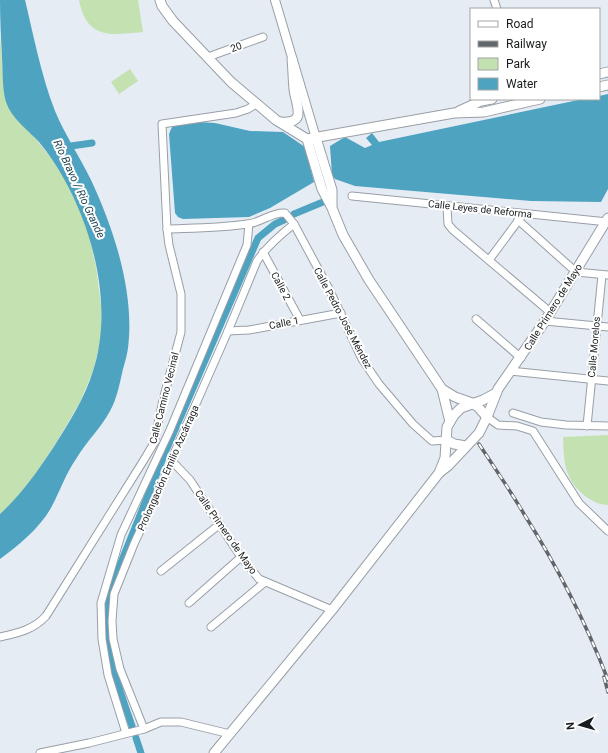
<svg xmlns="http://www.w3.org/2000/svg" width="608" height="753" font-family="Roboto,sans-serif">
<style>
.green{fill:#c4e1b1}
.water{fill:#4ea3c1}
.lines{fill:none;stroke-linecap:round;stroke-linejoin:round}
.canal{stroke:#4ea3c1;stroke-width:7}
.minor-casing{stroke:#999fa6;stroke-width:9}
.tertiary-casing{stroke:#999fa6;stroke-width:10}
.secondary-casing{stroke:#999fa6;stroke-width:11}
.minor{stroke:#fff;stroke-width:7}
.tertiary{stroke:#fff;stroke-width:8}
.secondary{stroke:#fff;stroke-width:9}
.rail-casing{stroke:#61666a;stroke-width:3.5}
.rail{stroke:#fff;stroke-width:2;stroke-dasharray:6;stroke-linecap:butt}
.labels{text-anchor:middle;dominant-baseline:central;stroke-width:4;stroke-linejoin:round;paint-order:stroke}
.street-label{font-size:10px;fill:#191c1e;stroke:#fff}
.water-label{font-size:11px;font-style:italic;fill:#183f4c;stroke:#fff}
</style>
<rect width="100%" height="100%" fill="#e5ecf4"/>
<g class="green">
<path d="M79,0H138L143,32C110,35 87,40 79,0Z"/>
<path d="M0,34L4,88L7,104L51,158L64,178L77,204L88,231L96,267L101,305V340L93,371L80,402L59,438L37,472L13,503L0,514Z"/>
<path d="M130,69L138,81L119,94L111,82Z"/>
<path d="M608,435V505C600,505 592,501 585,496C564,479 564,462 563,437Z"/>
</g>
<g class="water">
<path d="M0,0H25C34,37 41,75 55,111C65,135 80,157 91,180C114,229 135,293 128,348C127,355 125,362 123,369C120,382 117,399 110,411C101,428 86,442 76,459C66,473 60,491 52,506C41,527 19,545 0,559V514C21,495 37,472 53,448C68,424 85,398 93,371C113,310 95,234 64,179C57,166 48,153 39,142C28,130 11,118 6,102C2,88 3,72 2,57C1,38 0,19 0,0Z"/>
<path d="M608,94V189L601,202L531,201L355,186L335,179L332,175L330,146L345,137L365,148L372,145L366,138L372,133L379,142L583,99H599V96Z"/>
<path d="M199,122L215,123L250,131L283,132L305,147L314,182L270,208L249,217L183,219L178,217L175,213L169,134L171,129L173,126Z"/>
</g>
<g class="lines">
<g class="canal">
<path d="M64,147L92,143"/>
<path d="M294,214L323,202"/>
<path d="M132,726C120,692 106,653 106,617C106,610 107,602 108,595L167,448L258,238L275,224L284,220"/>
<path d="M136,738L141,753"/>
</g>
<defs>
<g id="minor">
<path d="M494,0L497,9"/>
<path d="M208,57L263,37"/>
<path d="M352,196L608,222"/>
<path d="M447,207L448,224L453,230L550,312"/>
<path d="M518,220L576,272L608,275"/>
<path d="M167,229C193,228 221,228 247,224C261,223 271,212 285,213L294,224L329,289L362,359L379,384L413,424L432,441L447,440"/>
<path d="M263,252L300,320"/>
<path d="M489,260L521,217"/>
<path d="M476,319L521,358"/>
<path d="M545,321L608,327"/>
<path d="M228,331L249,330L341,313"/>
<path d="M510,371L608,381"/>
<path d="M513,413L541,422L566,425L608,426"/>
<path d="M487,417L498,425L517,426L533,431L579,503L608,531"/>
<path d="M587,426L602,275"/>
<path d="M172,461L190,480L241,557L259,579L332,610"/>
<path d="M161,571L220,524"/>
<path d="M189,603L241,557"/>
<path d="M211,627L265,582"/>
<path d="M0,637C18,633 33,630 46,616L142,463L154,443L163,400L181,332V294L169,245L167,229L162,124L236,113L248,109L256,104"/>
<path d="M144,729L120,669L113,639L112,621L114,594L134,544L172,461L173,456L228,331L257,261C267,246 280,235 294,224"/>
<path d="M126,733L108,675L102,639L101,603L121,535L170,430L247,245L249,224"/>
<path d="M40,753L89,743L144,729L161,722H181L230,734"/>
</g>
<path id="tertiary" d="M275,0L316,138"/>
<g id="secondary">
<path d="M160,0L162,6L173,21L231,82L276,120L307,139L454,113L484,112L540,99"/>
<path d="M599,74L608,72"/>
<path d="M599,87L608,85"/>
<path d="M459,111L481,101L492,99"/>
<path d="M280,122C308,124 296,106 294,89C293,79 293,69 292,59"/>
<path d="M316,138L332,190V206"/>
<path d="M307,139L322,189L332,208L343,235L369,280L442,389L450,422"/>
<path d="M442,389L455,397L472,403L478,407L487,417"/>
<path d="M447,440L454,444L466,446"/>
<path d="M440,472L448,466L479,433L487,417L498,389L545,321L608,218"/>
<path d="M214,753L332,610L439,473L445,458L447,427L454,415L461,408L483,400L496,393"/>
</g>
</defs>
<use href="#minor" class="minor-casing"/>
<use href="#tertiary" class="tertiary-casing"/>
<use href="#secondary" class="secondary-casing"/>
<use href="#minor" class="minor"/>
<use href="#tertiary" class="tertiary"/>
<use href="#secondary" class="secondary"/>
<defs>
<g id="rail">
<path d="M479,444C494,467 510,490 524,514C557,566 586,623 608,680"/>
<path d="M604,677L608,692"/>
</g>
</defs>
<use href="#rail" class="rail-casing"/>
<use href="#rail" class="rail"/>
</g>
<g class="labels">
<g class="street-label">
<text transform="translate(236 47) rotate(-20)">20</text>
<text transform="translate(480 209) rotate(6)">Calle Leyes de Reforma</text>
<text transform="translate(281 286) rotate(62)">Calle 2</text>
<text transform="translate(553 307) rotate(-58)">Calle Primero de Mayo</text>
<text transform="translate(343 318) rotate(62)">Calle Pedro José Méndez</text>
<text transform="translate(284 323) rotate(-11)">Calle 1</text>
<text transform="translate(594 347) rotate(-85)">Calle Morelos</text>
<text transform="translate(164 398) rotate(-76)">Calle Camino Vecinal</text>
<text transform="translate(168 468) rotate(-66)">Prolongación Emilio Azcárraga</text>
<text transform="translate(226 532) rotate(55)">Calle Primero de Mayo</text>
</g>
<g class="water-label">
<text transform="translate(79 189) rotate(65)">Río Bravo / Rio Grande</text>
</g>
</g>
<rect x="470" y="8" width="130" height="92" fill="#ffffff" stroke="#a3a4a5"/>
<rect x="478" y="21" width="20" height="6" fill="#ffffff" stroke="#a3a4a5"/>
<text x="506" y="28" font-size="12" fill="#191c1e">Road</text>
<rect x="478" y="41" width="20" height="6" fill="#61666a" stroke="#a3a4a5"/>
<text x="506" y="48" font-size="12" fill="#191c1e">Railway</text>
<rect x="478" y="58" width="20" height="12" fill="#c4e1b1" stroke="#a3a4a5"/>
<text x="506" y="68" font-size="12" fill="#191c1e">Park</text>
<rect x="478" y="78" width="20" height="12" fill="#4ea3c1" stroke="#a3a4a5"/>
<text x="506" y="88" font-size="12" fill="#191c1e">Water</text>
<g transform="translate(580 725) rotate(264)" stroke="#ffffff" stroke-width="3" paint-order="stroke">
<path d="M0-3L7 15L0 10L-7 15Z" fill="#191c1e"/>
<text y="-6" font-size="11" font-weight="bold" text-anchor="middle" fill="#191c1e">N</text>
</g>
</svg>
